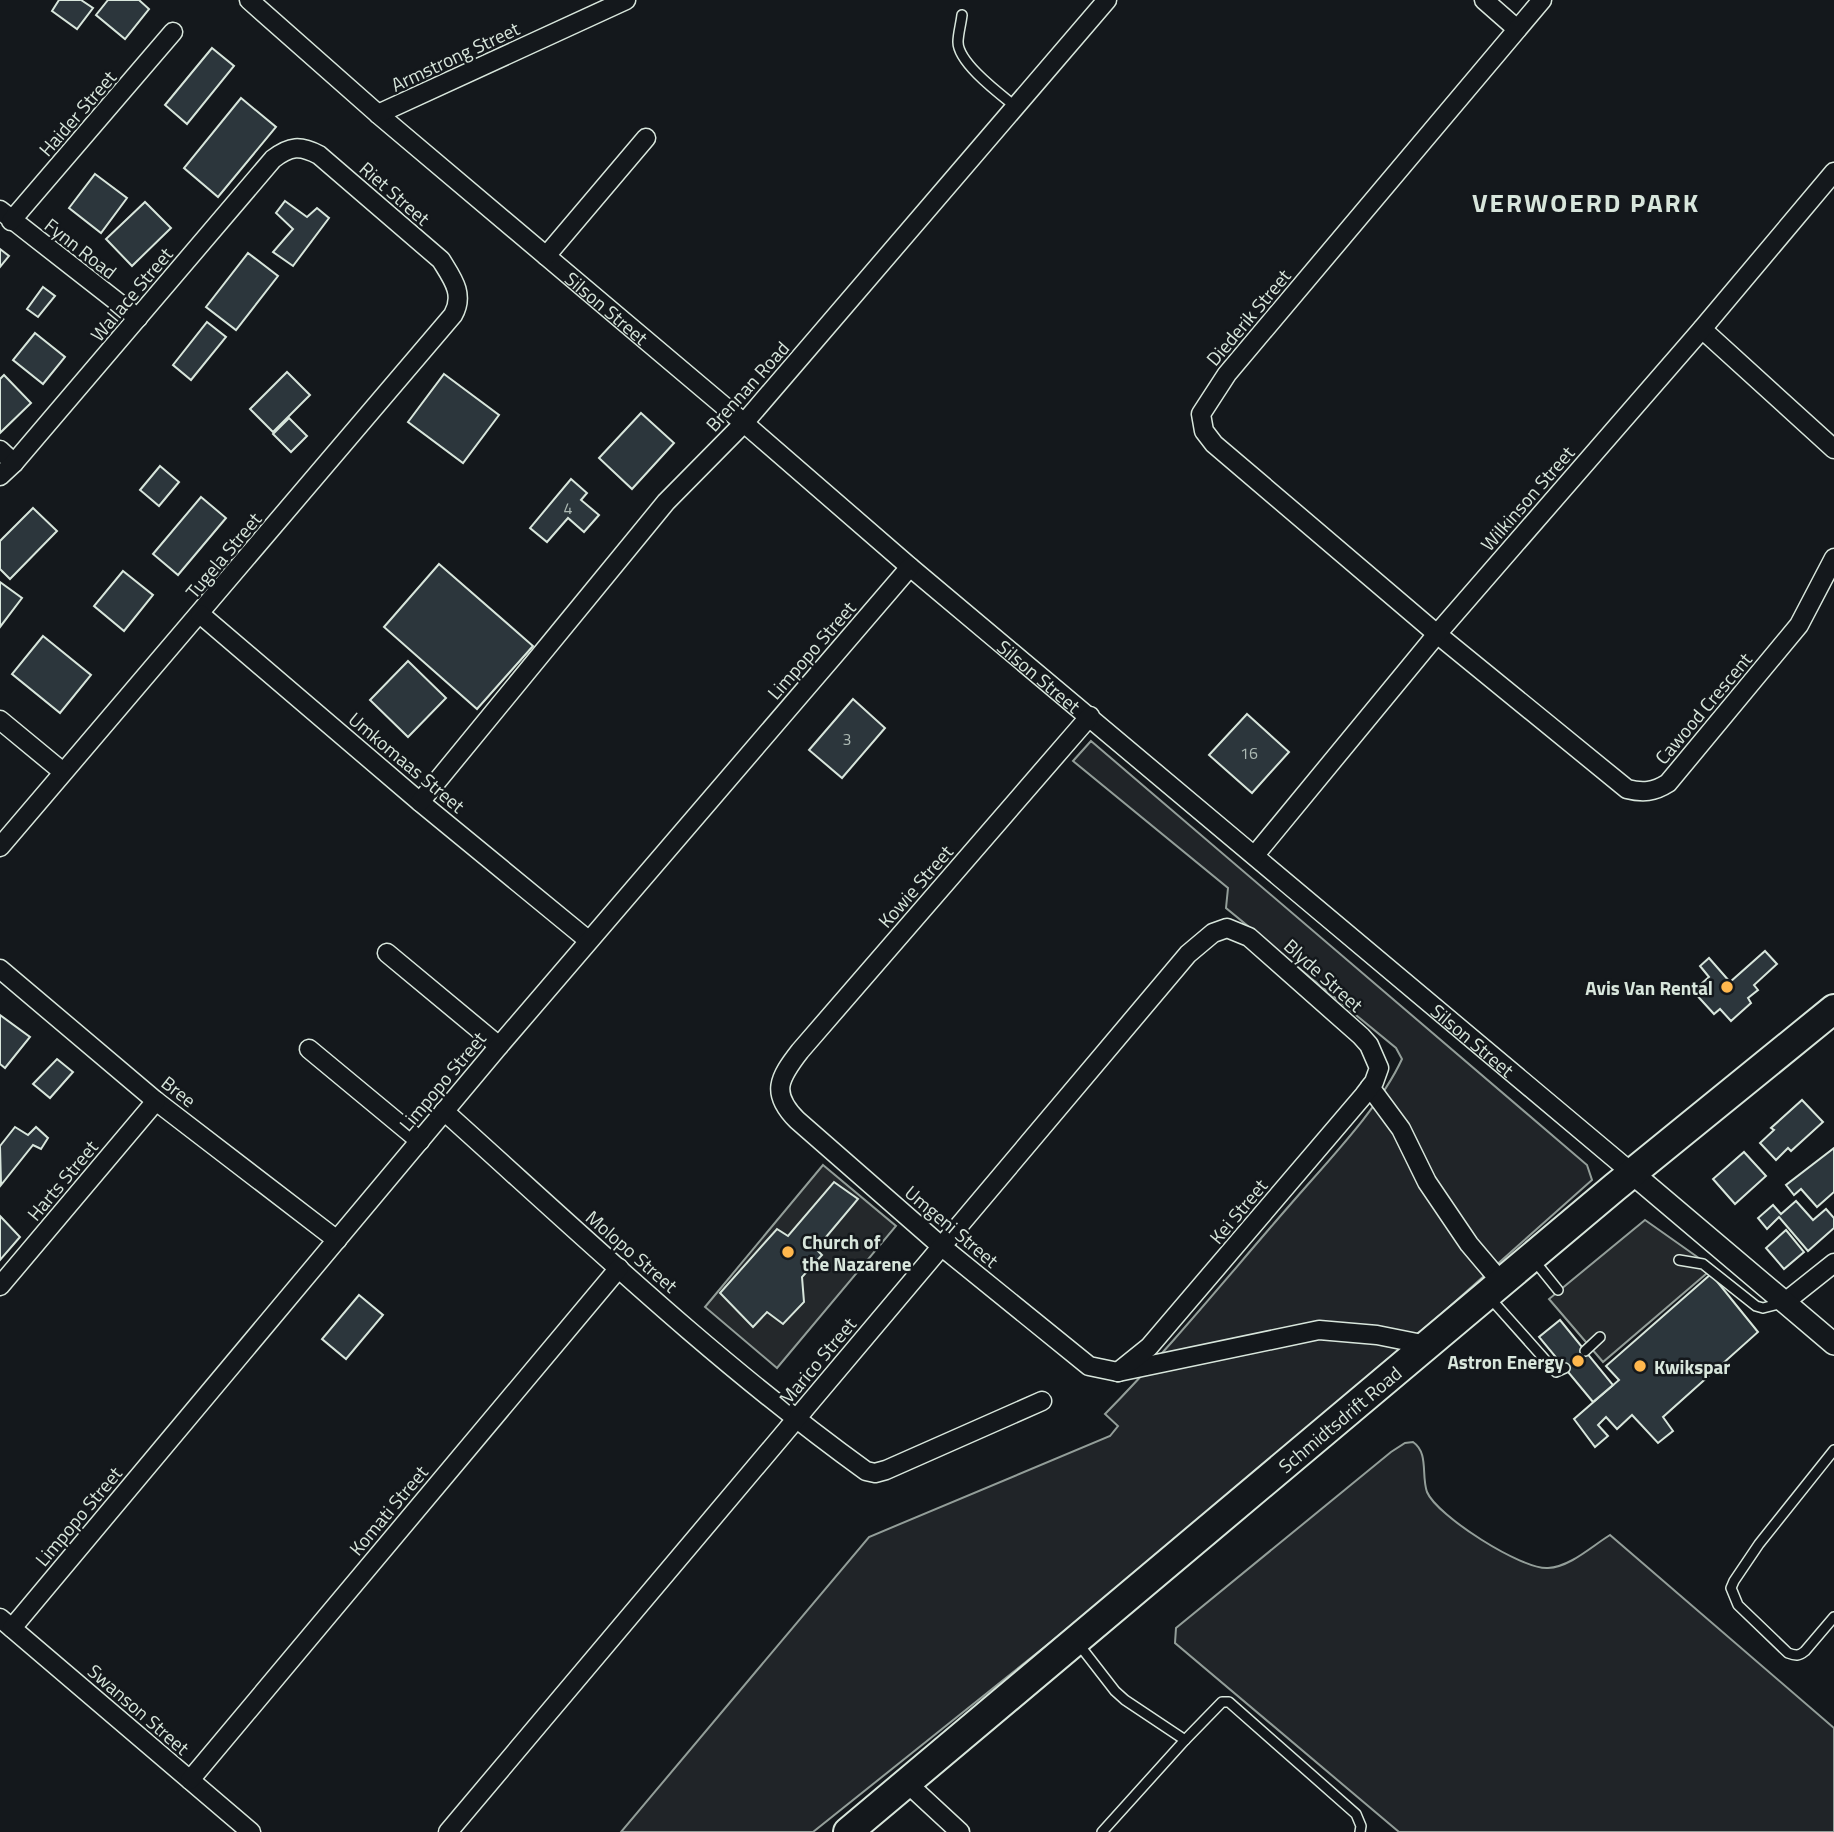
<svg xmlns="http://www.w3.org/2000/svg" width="1834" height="1832" font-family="'Titillium Web',sans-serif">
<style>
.green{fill:#202428;stroke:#939e99;stroke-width:2}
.parking{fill:#24282b;stroke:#939e99;stroke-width:2}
.building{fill:#2c363c;stroke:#d8e6dc;stroke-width:2}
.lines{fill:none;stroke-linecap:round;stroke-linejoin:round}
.service-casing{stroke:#d8e6dc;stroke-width:12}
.minor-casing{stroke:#d8e6dc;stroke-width:21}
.tertiary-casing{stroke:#d8e6dc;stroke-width:24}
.trunk-casing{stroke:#d8e6dc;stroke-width:32}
.service{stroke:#14181c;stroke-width:9}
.minor{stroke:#14181c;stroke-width:18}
.tertiary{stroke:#14181c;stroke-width:21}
.trunk{stroke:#14181c;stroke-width:28}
.poi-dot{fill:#ffb74d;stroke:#14181c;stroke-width:2.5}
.labels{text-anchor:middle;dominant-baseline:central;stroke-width:5;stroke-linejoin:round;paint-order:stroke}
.number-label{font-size:16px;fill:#adbab4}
.street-label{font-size:19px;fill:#d8e6dc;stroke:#14181c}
.poi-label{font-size:19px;font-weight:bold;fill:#d8e6dc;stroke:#14181c;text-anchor:end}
.district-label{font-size:26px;font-weight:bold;letter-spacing:2px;fill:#d8e6dc;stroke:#14181c}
</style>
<rect width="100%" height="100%" fill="#14181c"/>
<g class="green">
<path d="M1091,741L1587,1165L1592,1180L1439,1316L1081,1618L813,1832H621L869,1537L1110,1436L1118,1426L1105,1414C1170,1348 1228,1276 1289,1206C1325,1164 1379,1109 1402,1059L1396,1048L1226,908L1228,888L1073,761Z"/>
<path d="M1413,1442C1429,1453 1421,1475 1427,1492C1437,1516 1522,1570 1548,1568C1570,1567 1592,1546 1610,1535L1834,1728V1832H1399L1175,1643L1176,1628L1391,1452L1405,1443Z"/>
</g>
<g class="parking">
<path d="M823,1165L896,1226L777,1368L705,1307Z"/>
<path d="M1645,1220L1713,1268L1603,1362L1549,1299Z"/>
</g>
<g class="building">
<path d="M59,0H81L93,8L77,29L52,11Z"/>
<path d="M108,0H139L149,9L125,39L96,15Z"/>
<path d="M212,48L234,66L187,124L165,105Z"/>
<path d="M241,98L276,127L218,197L184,168Z"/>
<path d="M95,174L127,198L101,233L69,208Z"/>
<path d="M285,201L307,217L317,208L329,218L293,266L273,252L293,229L276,213Z"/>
<path d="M145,202L171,228L132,266L106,239Z"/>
<path d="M0,249L9,256L0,267Z"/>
<path d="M248,253L278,276L236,330L206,307Z"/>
<path d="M43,287L55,296L38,317L27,309Z"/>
<path d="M207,322L226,337L191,380L173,365Z"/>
<path d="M35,333L65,357L43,384L13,360Z"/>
<path d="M287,372L310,395L273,432L250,409Z"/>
<path d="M444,374L499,415L463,463L408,422Z"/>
<path d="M4,375L31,403L0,433V379Z"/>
<path d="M641,413L674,443L632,489L599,458Z"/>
<path d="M289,418L307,436L291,452L273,434Z"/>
<path d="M160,466L179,482L159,506L140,490Z"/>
<path d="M571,479L587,493L581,500L599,515L584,532L568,518L547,542L530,528Z"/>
<path d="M201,497L226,518L178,575L153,554Z"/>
<path d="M33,508L57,531L10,579L0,569V541Z"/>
<path d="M439,564L533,646L477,709L384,627Z"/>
<path d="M123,571L153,595L124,631L94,606Z"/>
<path d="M0,582L22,598L0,627Z"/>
<path d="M43,636L91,675L60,713L12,674Z"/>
<path d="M408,661L446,698L408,737L370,700Z"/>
<path d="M853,699L885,728L842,778L809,750Z"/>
<path d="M1247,714L1289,752L1252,793L1209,755Z"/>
<path d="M1765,951L1777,964L1754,985L1758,990L1748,998L1751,1003L1731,1021L1720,1009L1714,1014L1693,991L1709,977L1700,966L1709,958L1730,982Z"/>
<path d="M0,1015L30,1037L5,1068L0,1064Z"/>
<path d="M57,1059L73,1072L50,1098L33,1084Z"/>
<path d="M1802,1100L1823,1122L1791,1151L1788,1148L1776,1160L1760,1143L1774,1130L1771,1128Z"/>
<path d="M15,1127L28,1135L36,1127L48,1138L41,1149L33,1145L1,1185L0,1146Z"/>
<path d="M1834,1148V1192L1817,1207L1801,1189L1794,1195L1786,1185Z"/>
<path d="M1744,1152L1766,1176L1735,1204L1713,1179Z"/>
<path d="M834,1182L858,1199L816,1249L822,1255L802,1277L804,1302L783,1324L767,1312L753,1327L720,1293L777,1229L788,1236Z"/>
<path d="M1796,1201L1813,1220L1826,1209L1834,1218V1228L1808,1251L1779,1217L1767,1229L1758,1218L1773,1205L1781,1214Z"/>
<path d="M0,1216L20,1237L0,1260Z"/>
<path d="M1786,1230L1804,1252L1784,1269L1766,1248Z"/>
<path d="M1711,1274L1758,1332L1663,1417L1673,1431L1658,1443L1632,1415L1617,1429L1606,1417L1598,1425L1608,1436L1595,1447L1574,1419L1619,1380L1606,1366Z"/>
<path d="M359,1295L383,1315L346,1359L322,1339Z"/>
<path d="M1560,1320L1613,1385L1593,1402L1539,1337Z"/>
</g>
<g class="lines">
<defs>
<g id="service">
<path d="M962,15C961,24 958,34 958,42C958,63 1000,94 1016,107"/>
<path d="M1533,1259L1558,1290"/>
<path d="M1679,1260L1703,1264L1756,1306L1763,1308L1782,1303"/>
<path d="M1490,1298L1556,1372L1565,1368"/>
<path d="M1585,1351L1600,1337"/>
<path d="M1834,1450L1759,1544L1734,1581L1731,1588L1738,1605L1788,1653C1796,1656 1799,1656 1805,1651L1834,1617"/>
<path d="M1077,1642L1115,1691L1125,1700L1185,1740L1102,1832"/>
<path d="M1185,1740L1222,1702H1229L1356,1814L1361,1826L1360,1832"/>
</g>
<g id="minor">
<path id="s1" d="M249,0L378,114L744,423L910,567L1632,1173"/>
<path d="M1484,0L1517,29"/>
<path d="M1542,0L1227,374L1201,414L1204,431L1214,444L1437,634L1627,789C1643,793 1654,792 1668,783L1799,625L1834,558"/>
<path d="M378,114L626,0"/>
<path d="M0,210L138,318"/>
<path d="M11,221L173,32"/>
<path d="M546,256L646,138"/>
<path d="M1702,329L1834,449"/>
<path d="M0,450L14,463"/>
<path d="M0,476L14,463L273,159C290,146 300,145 319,155L441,260C452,278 465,294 453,315L0,847"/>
<path d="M200,614L420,802L588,940"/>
<path d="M1090,716L800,1051C779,1078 770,1093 797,1120L941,1246L1089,1366L1118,1372L1319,1330L1377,1335L1427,1345"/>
<path d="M0,720L63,772"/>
<path d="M420,802L666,502L744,423L1107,0"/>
<path d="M1255,855L1437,634L1702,329L1834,172"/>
<path d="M387,953L499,1046"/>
<path d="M0,969L156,1101L337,1240"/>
<path d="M309,1049L420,1141"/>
<path d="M1370,1087L1401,1129L1427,1182L1469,1244L1502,1283"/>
<path d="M444,1111C582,1235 716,1363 866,1471L875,1473L886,1470L1042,1401"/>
<path d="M0,1286L156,1101"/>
<path d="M1785,1302L1834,1263"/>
<path d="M0,1618L251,1832"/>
<path d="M12,1628L499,1046L910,567"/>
<path d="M190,1780L619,1268"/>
<path d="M907,1783L960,1832"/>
<path d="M448,1832L1188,954L1213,933L1227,928L1249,937L1361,1036L1369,1045L1379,1068L1374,1082L1364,1095L1149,1347L1118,1372"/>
</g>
<path id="tertiary" d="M1632,1173L1834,1344"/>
<g id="trunk">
<path id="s2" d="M848,1832L1615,1187L1834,1009"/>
</g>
</defs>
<use href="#service" class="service-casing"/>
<use href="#minor" class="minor-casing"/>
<use href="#tertiary" class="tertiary-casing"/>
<use href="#trunk" class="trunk-casing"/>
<use href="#service" class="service"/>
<use href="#minor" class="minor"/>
<use href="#tertiary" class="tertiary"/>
<use href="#trunk" class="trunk"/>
</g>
<g class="poi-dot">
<circle cx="1727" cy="987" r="7"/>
<circle cx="788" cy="1252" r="7"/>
<circle cx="1578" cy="1361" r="7"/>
<circle cx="1640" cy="1366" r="7"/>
</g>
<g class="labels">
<g class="number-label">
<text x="568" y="508">4</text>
<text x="847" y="739">3</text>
<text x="1249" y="753">16</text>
</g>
<g class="street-label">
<text transform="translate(455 56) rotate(-25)">Armstrong Street</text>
<text transform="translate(77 113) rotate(-49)">Haider Street</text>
<text transform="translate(395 193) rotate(41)">Riet Street</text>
<text transform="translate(81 248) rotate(38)">Fynn Road</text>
<text transform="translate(131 294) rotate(-50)">Wallace Street</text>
<text stroke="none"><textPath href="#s1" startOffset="472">Silson Street</textPath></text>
<text transform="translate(1248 317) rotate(-50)">Diederik Street</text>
<text transform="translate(747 386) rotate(-48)">Brennan Road</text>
<text transform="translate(1527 498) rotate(-49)">Wilkinson Street</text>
<text transform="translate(223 555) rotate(-50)">Tugela Street</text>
<text transform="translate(811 650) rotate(-49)">Limpopo Street</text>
<text stroke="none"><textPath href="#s1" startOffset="1040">Silson Street</textPath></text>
<text transform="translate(1703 708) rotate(-50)">Cawood Crescent</text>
<text transform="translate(407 762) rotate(40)">Umkomaas Street</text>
<text transform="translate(915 886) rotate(-49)">Kowie Street</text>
<text transform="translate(1324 975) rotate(42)">Blyde Street</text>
<text stroke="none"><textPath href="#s1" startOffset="1606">Silson Street</textPath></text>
<text transform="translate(442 1081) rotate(-50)">Limpopo Street</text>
<text transform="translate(179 1091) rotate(38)">Bree</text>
<text transform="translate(62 1180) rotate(-50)">Harts Street</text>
<text transform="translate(1238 1211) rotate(-50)">Kei Street</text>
<text transform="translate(952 1226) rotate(40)">Umgeni Street</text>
<text transform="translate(632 1251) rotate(41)">Molopo Street</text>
<text transform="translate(817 1361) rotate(-50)">Marico Street</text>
<text stroke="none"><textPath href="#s2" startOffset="642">Schmidtsdrift Road</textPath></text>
<text transform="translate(388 1510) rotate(-50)">Komati Street</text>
<text transform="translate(78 1516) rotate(-50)">Limpopo Street</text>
<text transform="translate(139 1709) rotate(41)">Swanson Street</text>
</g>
<g class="poi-label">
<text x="1713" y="987">Avis Van Rental</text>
<text x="802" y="1241" text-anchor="start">Church of<tspan x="802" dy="22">the Nazarene</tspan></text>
<text x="1564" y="1361">Astron Energy</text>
<text x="1654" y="1366" text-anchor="start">Kwikspar</text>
</g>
<g class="district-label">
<text x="1586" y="202">VERWOERD PARK</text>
</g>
</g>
</svg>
